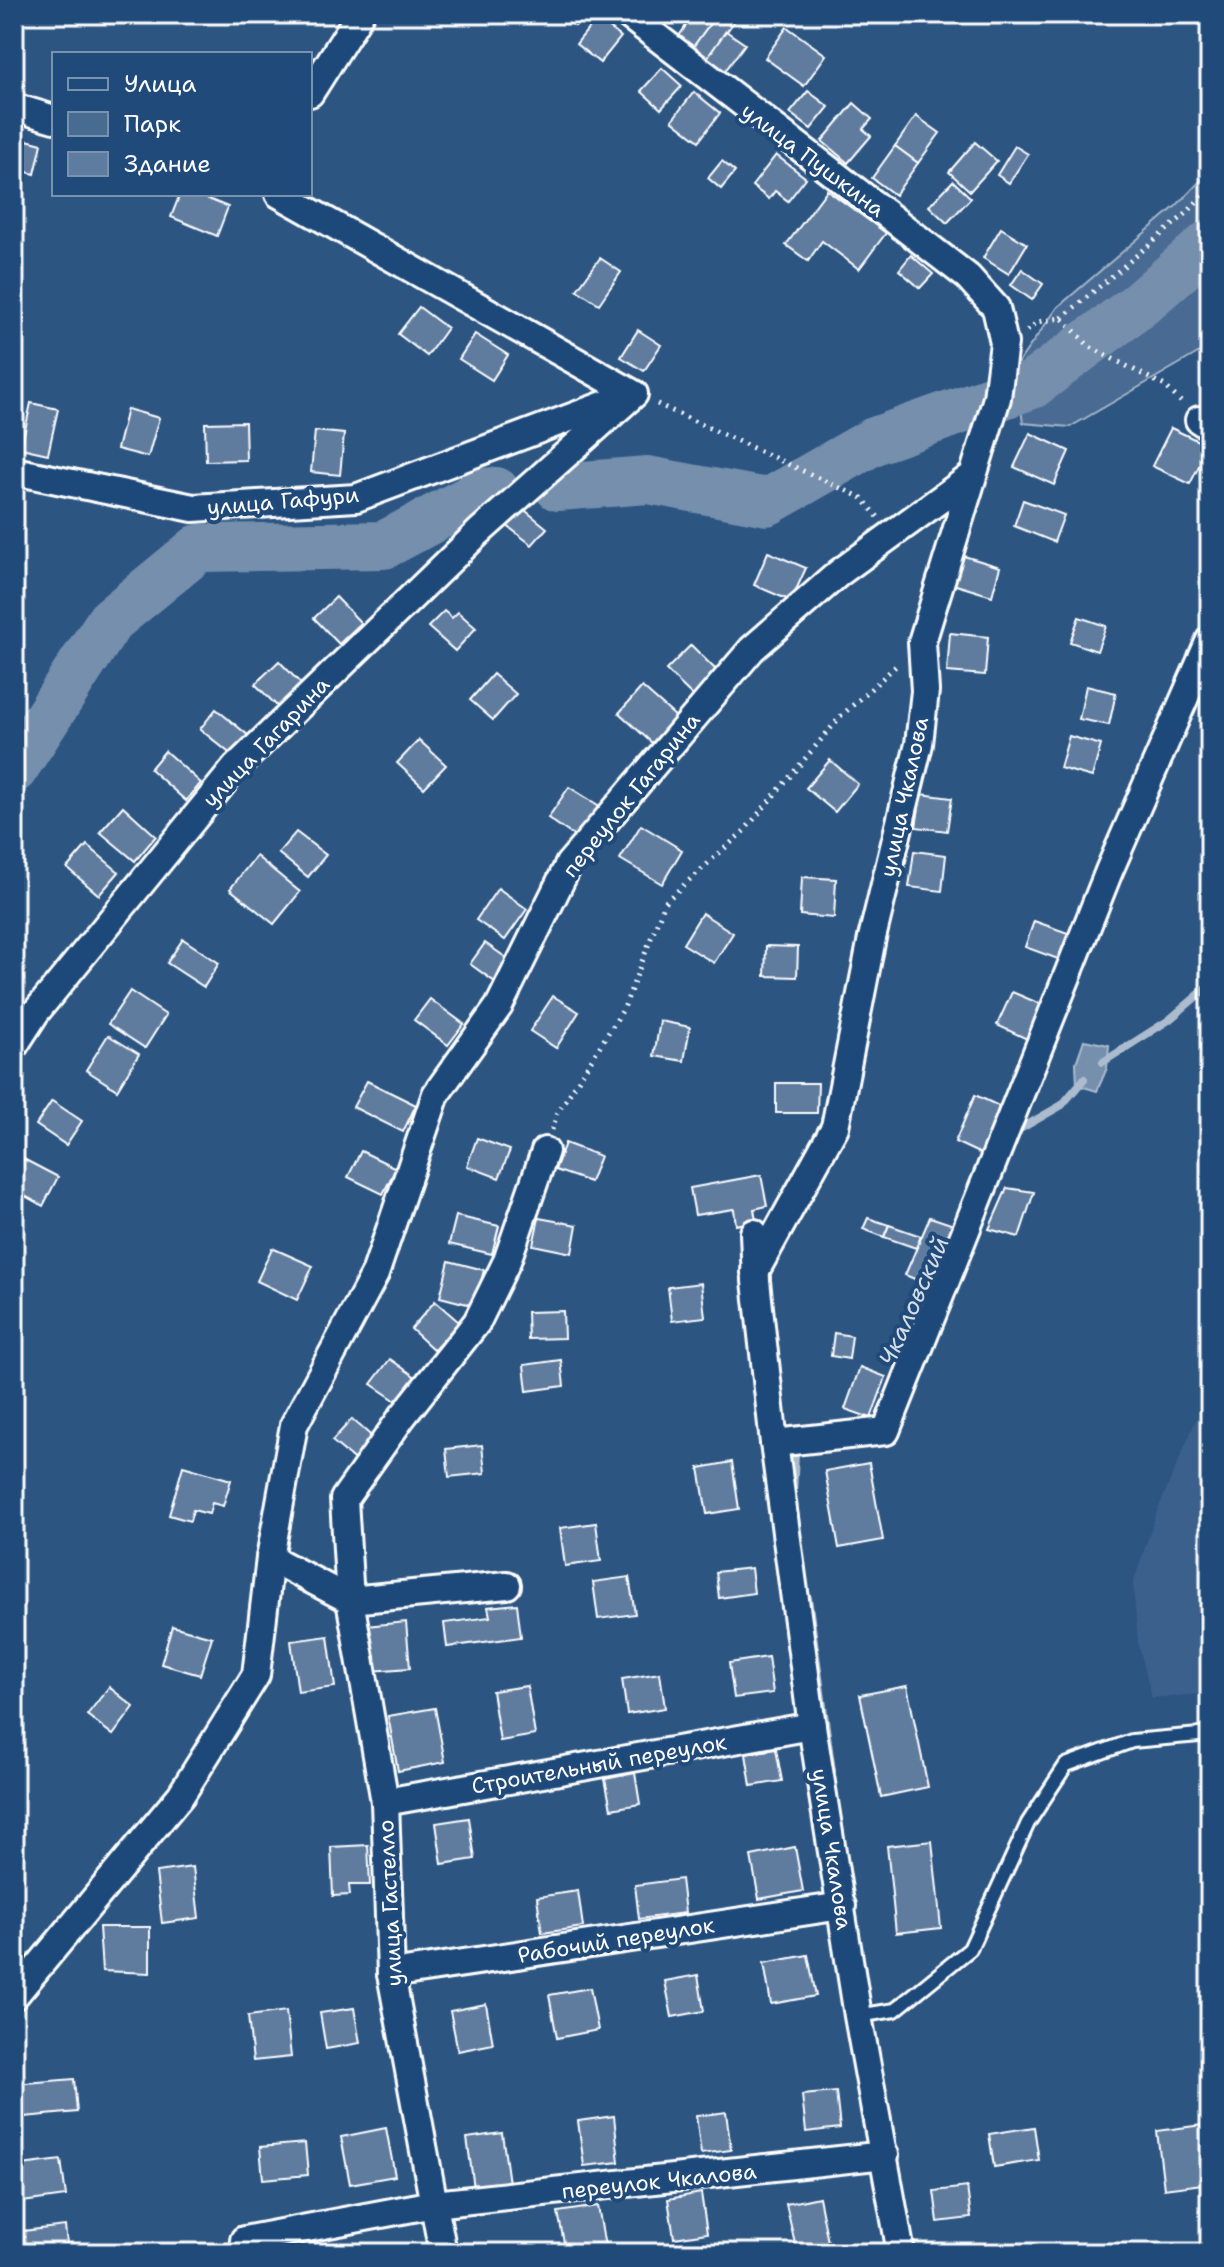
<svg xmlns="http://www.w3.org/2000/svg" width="1224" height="2267" font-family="'Shantell Sans',sans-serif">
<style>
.built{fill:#3b618b}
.green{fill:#486b92;stroke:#a4b5c8;stroke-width:2}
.water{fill:#748fad;stroke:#acbcce;stroke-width:2}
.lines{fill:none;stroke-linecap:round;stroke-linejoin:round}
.stream{stroke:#acbcce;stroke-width:8}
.river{stroke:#748fad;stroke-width:48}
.building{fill:#5e7c9f;stroke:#fff;stroke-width:2}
.service-casing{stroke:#fff;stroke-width:18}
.minor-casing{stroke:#fff;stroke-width:32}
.path{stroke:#fff;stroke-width:5;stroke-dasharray:2 6;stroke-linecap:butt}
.service{stroke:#1f4a7a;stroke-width:12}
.minor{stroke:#1f4a7a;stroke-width:26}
.labels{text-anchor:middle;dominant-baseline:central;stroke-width:8;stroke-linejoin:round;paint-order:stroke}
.street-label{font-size:22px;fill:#fff;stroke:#1f4a7a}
.water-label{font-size:24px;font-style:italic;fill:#d5dde6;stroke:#1f4a7a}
</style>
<rect width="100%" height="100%" fill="#2c5582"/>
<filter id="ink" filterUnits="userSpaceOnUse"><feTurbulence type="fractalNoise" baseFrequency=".0125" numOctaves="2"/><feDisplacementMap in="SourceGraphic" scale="16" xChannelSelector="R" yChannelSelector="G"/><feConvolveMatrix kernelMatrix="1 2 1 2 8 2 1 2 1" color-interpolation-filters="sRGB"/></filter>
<g filter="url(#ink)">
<path class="built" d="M1210,1416V1693L1152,1698L1138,1642L1133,1584L1156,1514L1197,1418Z"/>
<path class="green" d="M1210,171V346L1070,427L1023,423L1015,367L1058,307L1176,206Z"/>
<path class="water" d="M1084,1040L1109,1045L1107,1068L1097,1091L1077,1085L1076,1063Z"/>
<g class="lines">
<g class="stream">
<path d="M1103,1062L1169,1020L1210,985"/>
<path d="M1013,1133L1062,1105L1084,1079"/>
<path d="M793,1494L795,1454L804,1448"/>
<path d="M808,1598L832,1771"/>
</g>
<g class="river">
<path d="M558,487L648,480L767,502L874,441L1032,385L1139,305L1210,243"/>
<path d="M14,769L110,621L199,548L384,545L483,492L496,491"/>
</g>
</g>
<g class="building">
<path d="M560,14H585L575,26Z"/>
<path d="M694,14H717L693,47L679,36Z"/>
<path d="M717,14H729L736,19L707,58L693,47Z"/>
<path d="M597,18L621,37L600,63L576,44Z"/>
<path d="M787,27L826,55L804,86L765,58Z"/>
<path d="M726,31L745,44L725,71L707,58Z"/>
<path d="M662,68L682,86L661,109L641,91Z"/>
<path d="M808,91L829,107L811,129L790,113Z"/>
<path d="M694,92L720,113L699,141L672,120Z"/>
<path d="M854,103L872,119L863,129L871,136L848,163L822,141Z"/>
<path d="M916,116L940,133L918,163L895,146Z"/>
<path d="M15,137L42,144L35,174L14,169Z"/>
<path d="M975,142L997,161L970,191L949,172Z"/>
<path d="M895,146L918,163L895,195L872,178Z"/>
<path d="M1015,146L1028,154L1009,183L997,175Z"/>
<path d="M776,155L806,178L788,201L775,191L769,199L752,186Z"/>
<path d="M722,161L735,172L721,189L708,178Z"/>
<path d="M953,181L971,198L947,223L929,206Z"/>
<path d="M827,190L886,233L859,269L822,241L808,261L786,245Z"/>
<path d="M180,194H196L228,207L217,236L171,217Z"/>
<path d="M1001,228L1027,244L1009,274L983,258Z"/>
<path d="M911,255L933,274L920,288L899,270Z"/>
<path d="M600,258L621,272L599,304L577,290Z"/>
<path d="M1022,269L1043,284L1032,300L1011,285Z"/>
<path d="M419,307L447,328L427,356L398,334Z"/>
<path d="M638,330L661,345L644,371L621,357Z"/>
<path d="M475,334L508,355L492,380L459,359Z"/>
<path d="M31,403L58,409L48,454L21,448Z"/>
<path d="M127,409L159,418L148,457L117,449Z"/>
<path d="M245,422L246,460L206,461L205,423Z"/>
<path d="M1171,428L1209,446L1190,484L1152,466Z"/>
<path d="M315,431L344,434L340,475L311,472Z"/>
<path d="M1030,433L1069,451L1054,485L1014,467Z"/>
<path d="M1023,500L1064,515L1054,542L1014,526Z"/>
<path d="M521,507L547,528L532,545L506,525Z"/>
<path d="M768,552L806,568L791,601L754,585Z"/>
<path d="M954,553L1000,567L992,596L946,582Z"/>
<path d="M336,597L361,623L339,644L314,618Z"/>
<path d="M444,611L452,618L458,612L476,628L455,651L428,627Z"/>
<path d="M1079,617L1106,626L1097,651L1070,642Z"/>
<path d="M950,633L988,637L985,675L947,672Z"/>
<path d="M691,645L718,672L694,697L666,670Z"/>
<path d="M279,661L303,686L280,709L255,684Z"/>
<path d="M493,674L516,694L493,720L470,700Z"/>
<path d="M1086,686L1116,693L1109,725L1079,719Z"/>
<path d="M642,687L676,717L652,743L619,713Z"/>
<path d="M216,709L249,736L233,756L200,729Z"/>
<path d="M1069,736L1101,745L1092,777L1060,768Z"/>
<path d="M419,740L446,765L424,788L397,763Z"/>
<path d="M165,751L201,783L186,801L150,769Z"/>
<path d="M830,760L858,784L835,812L806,788Z"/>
<path d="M569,787L606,810L584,843L548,818Z"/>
<path d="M921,794L952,798L947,831L916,827Z"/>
<path d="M123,806L156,836L135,861L100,832Z"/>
<path d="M641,825L682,850L662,884L620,859Z"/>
<path d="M296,832L326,855L308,877L278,853Z"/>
<path d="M87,845L119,872L99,895L67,868Z"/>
<path d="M914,851L946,855L942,891L909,887Z"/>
<path d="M256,856L300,892L274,924L230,889Z"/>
<path d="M802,877L836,879L834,918L800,915Z"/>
<path d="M498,888L527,909L505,940L476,920Z"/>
<path d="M702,913L733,933L714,963L683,944Z"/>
<path d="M1034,921L1068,933L1058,959L1025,947Z"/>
<path d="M183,939L219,963L204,987L167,963Z"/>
<path d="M485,943L511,961L495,982L470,964Z"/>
<path d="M766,946L798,947L797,977L765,976Z"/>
<path d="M130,991L166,1015L145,1048L108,1024Z"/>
<path d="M1012,992L1043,1005L1027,1039L997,1025Z"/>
<path d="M553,996L579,1012L556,1048L530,1031Z"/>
<path d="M430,999L464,1024L448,1045L414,1020Z"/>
<path d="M660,1021L690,1027L684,1061L654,1056Z"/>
<path d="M108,1035L139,1054L117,1090L86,1070Z"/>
<path d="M367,1081L416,1105L403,1132L353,1107Z"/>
<path d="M776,1083H818L817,1113H776Z"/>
<path d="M975,1095L999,1106L983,1155L955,1142Z"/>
<path d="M52,1101L82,1121L66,1145L36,1125Z"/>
<path d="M477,1138L510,1150L499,1178L467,1166Z"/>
<path d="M565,1143L600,1156L590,1182L555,1170Z"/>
<path d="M361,1151L396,1168L383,1194L348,1177Z"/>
<path d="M14,1154L58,1177L43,1206L14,1190Z"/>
<path d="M761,1175L767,1206L754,1209L756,1221L736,1225L734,1209L695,1215L690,1188Z"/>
<path d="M1007,1188L1034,1192L1019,1237L989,1229Z"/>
<path d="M456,1216L499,1226L492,1254L449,1244Z"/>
<path d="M930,1217L954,1225L929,1285L905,1275Z"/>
<path d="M539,1218L577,1225L572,1253L533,1245Z"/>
<path d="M868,1218L889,1225L884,1237L863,1229Z"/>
<path d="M889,1225L921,1236L916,1248L884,1237Z"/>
<path d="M272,1248L313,1266L297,1300L257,1281Z"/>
<path d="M449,1261L484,1270L475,1306L440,1297Z"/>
<path d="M701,1283L705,1317L672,1321L668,1287Z"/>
<path d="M435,1301L459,1322L434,1350L411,1329Z"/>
<path d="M563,1311L564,1338L528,1339L527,1312Z"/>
<path d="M834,1333L852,1336L849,1359L831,1356Z"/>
<path d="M390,1359L417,1378L399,1403L371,1384Z"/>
<path d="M561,1360L564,1386L527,1391L524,1365Z"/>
<path d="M860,1367L886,1377L871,1418L845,1409Z"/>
<path d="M352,1419L376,1440L357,1462L332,1441Z"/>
<path d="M482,1445L485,1473L449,1477L446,1449Z"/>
<path d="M732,1462L739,1509L707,1514L699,1468Z"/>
<path d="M869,1463L883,1540L839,1548L825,1471Z"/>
<path d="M183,1466L231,1480L223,1506L212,1503L209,1514L193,1510L190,1521L169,1515Z"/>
<path d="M596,1523L601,1561L565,1566L560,1528Z"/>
<path d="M751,1568L754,1593L719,1598L716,1572Z"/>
<path d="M629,1577L635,1614L598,1619L593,1582Z"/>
<path d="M517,1604L521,1637L447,1647L444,1623L490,1617L488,1607Z"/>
<path d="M406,1622L410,1668L371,1671L366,1626Z"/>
<path d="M172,1626L212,1637L200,1675L161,1664Z"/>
<path d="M328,1636L335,1687L298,1692L291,1641Z"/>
<path d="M768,1657L773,1693L734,1698L729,1663Z"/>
<path d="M660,1673L665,1708L627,1714L622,1679Z"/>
<path d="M527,1686L535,1735L500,1741L492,1691Z"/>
<path d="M907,1686L928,1787L881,1797L860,1695Z"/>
<path d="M109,1687L134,1707L113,1735L87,1715Z"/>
<path d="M435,1708L445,1762L398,1771L388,1716Z"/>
<path d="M776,1749L782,1781L751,1786L746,1754Z"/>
<path d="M635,1773L640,1804L611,1809L605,1779Z"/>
<path d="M469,1818L475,1859L442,1864L436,1823Z"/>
<path d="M932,1841L941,1928L896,1933L887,1846Z"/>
<path d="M368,1845L370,1885H349L350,1895L333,1896L331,1847Z"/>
<path d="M795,1847L803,1891L759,1899L751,1856Z"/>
<path d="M193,1867L199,1918L162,1923L156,1872Z"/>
<path d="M681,1879L685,1913L639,1919L635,1885Z"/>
<path d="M578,1891L583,1927L542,1933L537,1897Z"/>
<path d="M99,1927H150V1973L102,1971Z"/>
<path d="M808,1955L816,1996L771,2004L764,1963Z"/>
<path d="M698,1975L704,2011L672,2017L665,1981Z"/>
<path d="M590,1988L598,2030L557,2038L549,1995Z"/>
<path d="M486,2004L493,2044L458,2051L450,2011Z"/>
<path d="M354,2008L360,2043L326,2049L320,2013Z"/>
<path d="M286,2011L291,2057L253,2061L248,2016Z"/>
<path d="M74,2079L77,2112L14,2118V2084Z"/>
<path d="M836,2092L840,2128L806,2132L802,2095Z"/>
<path d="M726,2112L731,2150L701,2154L696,2116Z"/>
<path d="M614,2116L619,2162L584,2166L578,2121Z"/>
<path d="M1210,2124V2183L1164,2189L1157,2131Z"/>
<path d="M1034,2127L1039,2160L994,2167L989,2134Z"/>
<path d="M386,2128L395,2176L350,2184L341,2137Z"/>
<path d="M502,2133L509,2183L474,2188L467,2138Z"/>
<path d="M305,2143L308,2175L263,2179L260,2147Z"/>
<path d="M61,2160L66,2196L15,2203L14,2166Z"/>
<path d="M967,2187L971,2218L938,2222L934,2191Z"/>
<path d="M701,2193L707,2233L674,2238L668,2199Z"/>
<path d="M819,2197L830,2252L797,2253L786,2204Z"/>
<path d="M598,2206L605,2247L566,2253L558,2212Z"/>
<path d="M65,2226L68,2253H25L23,2231Z"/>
</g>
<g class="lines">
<defs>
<path id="service" d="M858,2016L895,2010L970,1949L1028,1823L1066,1765L1132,1741L1210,1734"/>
<g id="minor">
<path d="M627,14L968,277L996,308L1004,343L997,398L922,642L925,691L919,744L872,938L835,1127L755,1272"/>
<path d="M310,93L360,14"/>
<path d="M14,107L54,119"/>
<path d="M1199,420L1210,427"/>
<path d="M14,471L193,508L356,498L620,399"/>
<path d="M14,1046L36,1012L236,767L479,532L634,394L279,194"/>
<path d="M754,1233L756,1281L774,1443L812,1726L858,2016L901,2253"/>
<path d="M774,1443L886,1431L1109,871L1210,640"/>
<path d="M270,1558L350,1600L385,1802L391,1974L443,2253"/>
<path d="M507,1585L350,1600L344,1499L402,1417L477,1322L507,1261L545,1151"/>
<path d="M385,1802L812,1726"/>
<path d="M391,1974L842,1906"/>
<path d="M14,1996L181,1795L256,1675L270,1558L294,1425L375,1274L436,1094L499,1006L569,864L752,649L839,573L972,476"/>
<path d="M246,2253L244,2240L434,2204L885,2155"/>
</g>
</defs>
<use href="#service" class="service-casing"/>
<use href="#minor" class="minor-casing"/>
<g class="path">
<path d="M1062,318L1187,213L1210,186"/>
<path d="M1027,331L1037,322L1062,318L1090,347L1165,386L1181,402"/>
<path d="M657,404L862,498L878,517"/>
<path d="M552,1130L557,1114L624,1008L665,902L744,831L841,716L898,664"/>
</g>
<use href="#service" class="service"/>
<use href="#minor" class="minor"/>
</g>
</g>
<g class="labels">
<g class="street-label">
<text transform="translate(813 160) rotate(37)">улица Пушкина</text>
<text transform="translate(283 501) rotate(-5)">улица Гафури</text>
<text transform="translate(266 742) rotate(-46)">улица Гагарина</text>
<text transform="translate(631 795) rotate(-51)">переулок Гагарина</text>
<text transform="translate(904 797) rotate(-78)">улица Чкалова</text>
<text transform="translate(599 1764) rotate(-10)">Строительный переулок</text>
<text transform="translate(832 1849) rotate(81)">улица Чкалова</text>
<text transform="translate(390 1903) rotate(-93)">улица Гастелло</text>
<text transform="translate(616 1940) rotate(-9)">Рабочий переулок</text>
<text transform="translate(659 2181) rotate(-6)">переулок Чкалова</text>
</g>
<g class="water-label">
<text transform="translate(914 1301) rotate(-66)">Чкаловский</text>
</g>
</g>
<rect width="1224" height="2267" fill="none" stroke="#1f4a7a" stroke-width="48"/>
<rect x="24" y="24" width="1176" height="2219" fill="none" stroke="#fff" stroke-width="3" filter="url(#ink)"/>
<rect x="52" y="52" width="260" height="144" fill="#1f4a7a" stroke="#7992af" stroke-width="2"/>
<rect x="68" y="78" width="40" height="12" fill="#1f4a7a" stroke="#7992af" stroke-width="2"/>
<text x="124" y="92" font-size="24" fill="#ffffff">Улица</text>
<rect x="68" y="112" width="40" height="24" fill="#486b92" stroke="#7992af" stroke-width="2"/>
<text x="124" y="132" font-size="24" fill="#ffffff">Парк</text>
<rect x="68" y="152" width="40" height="24" fill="#5e7c9f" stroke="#7992af" stroke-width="2"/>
<text x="124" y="172" font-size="24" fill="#ffffff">Здание</text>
</svg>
